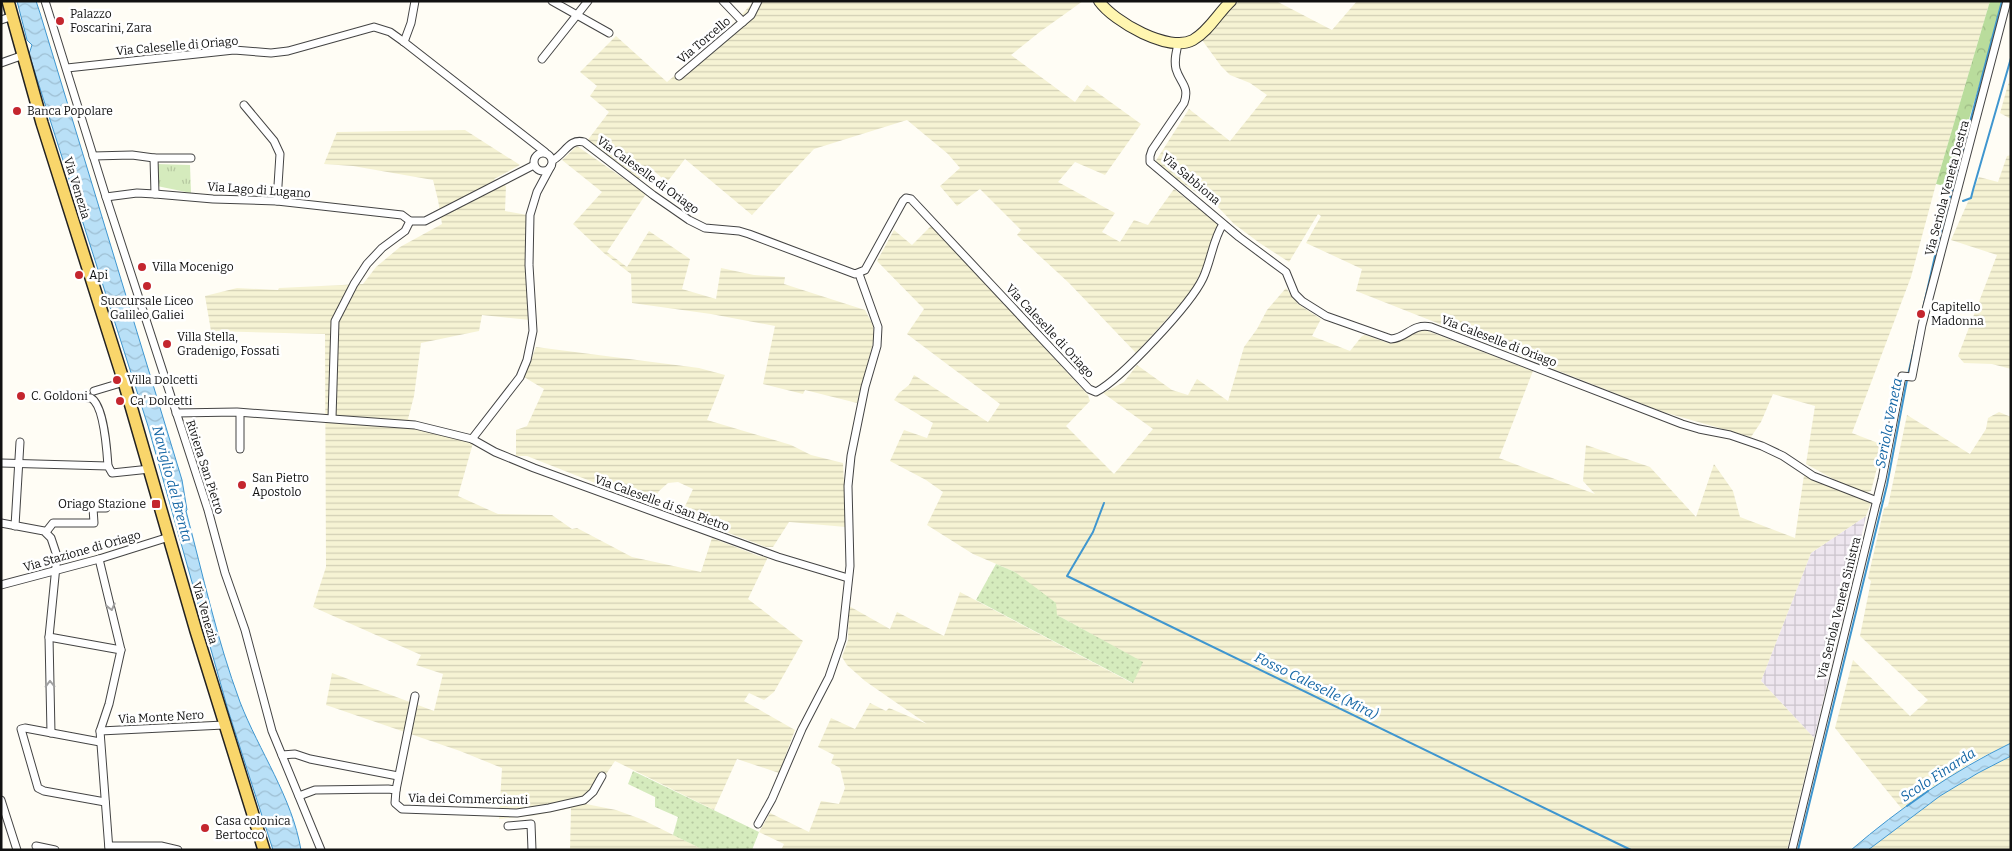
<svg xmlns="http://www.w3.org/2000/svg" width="2012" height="851" font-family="Bitter,serif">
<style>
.industrial{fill:url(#industrial-grid)}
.farmland{fill:url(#farmland-rules)}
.grass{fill:url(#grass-dots)}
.forest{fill:url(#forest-crowns)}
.park{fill:url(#park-tufts)}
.water{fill:url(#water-waves);stroke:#3f96cf}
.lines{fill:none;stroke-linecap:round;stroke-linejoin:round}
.stream{stroke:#3f96cf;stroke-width:2}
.street-casing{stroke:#444;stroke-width:9}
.secondary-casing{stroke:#333;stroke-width:12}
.primary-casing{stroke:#222;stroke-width:14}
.street{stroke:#fff;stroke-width:7}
.secondary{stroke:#fff6b0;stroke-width:10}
.primary{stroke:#f9d66b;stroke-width:11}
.oneway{stroke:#a0a0a0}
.poi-dot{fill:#c4262e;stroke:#fff;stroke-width:2}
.labels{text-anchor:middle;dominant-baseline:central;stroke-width:5;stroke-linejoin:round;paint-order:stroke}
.poi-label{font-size:12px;fill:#111;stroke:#fff;text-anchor:start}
.street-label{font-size:12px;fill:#111;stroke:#fff}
.water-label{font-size:14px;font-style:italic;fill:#1768a6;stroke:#fff}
</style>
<defs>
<pattern id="industrial-grid" width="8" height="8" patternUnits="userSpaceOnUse" patternTransform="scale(1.25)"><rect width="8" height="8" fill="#eee6ef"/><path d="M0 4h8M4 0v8" fill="none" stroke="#cbc4cc"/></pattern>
<pattern id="farmland-rules" width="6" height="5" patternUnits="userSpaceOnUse" patternTransform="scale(1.25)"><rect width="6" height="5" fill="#f6f3d4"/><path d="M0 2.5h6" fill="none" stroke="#d2cfb5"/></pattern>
<pattern id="grass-dots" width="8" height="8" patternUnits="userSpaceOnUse" patternTransform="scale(1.25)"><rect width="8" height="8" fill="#d5ebbd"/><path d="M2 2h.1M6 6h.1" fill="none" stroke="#b6c8a1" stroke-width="1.8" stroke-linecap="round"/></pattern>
<pattern id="forest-crowns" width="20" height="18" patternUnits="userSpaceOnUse" patternTransform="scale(1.25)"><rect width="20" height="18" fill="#b9dc9c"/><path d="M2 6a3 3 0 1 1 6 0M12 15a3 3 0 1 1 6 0" fill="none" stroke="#9ebc85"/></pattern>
<pattern id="park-tufts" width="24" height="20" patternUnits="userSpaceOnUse" patternTransform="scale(1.25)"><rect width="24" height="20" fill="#d5ebbd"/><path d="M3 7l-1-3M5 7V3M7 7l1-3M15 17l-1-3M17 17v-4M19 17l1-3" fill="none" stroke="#b6c8a1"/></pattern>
<pattern id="water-waves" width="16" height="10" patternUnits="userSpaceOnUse" patternTransform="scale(1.25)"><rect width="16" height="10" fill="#b9e0f7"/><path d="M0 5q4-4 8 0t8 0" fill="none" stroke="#9ebfd3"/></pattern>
</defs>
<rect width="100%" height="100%" fill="#fffdf5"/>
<path class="industrial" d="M1866,516L1842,622L1814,738L1761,681L1811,553Z"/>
<g class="farmland">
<path d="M754,1H1083L1041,31L1011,55L1075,102L1087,85L1141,124L1105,175L1075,162L1058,182L1115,213L1102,232L1120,242L1134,220L1148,225L1174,189L1218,224L1207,259L1191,292L1136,353L1069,283L1017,235L1021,230L980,189L957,206L940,186L960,168L948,154L907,120L814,149L752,215L685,159L667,182L649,167L638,180L587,141L609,112L590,96L597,86L580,72L616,36L667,82L727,31Z"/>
<path d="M1239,1H1276L1332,30L1357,1H1990L1936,184L1911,277L1852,433L1883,445L1871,491L1865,493L1846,486L1806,464L1815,406L1773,394L1761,422L1751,437L1663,412L1356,291L1362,269L1306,243L1321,216L1318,214L1289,262L1261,244L1234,224L1219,208L1156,165L1155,162L1189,109L1230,141L1267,95L1250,83L1230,75L1221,66L1202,40Z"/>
<path d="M2011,74V119L2000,113Z"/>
<path d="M465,130L520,165L494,179L506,186L505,211L527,215L525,271L530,320L482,315L479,331L421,343L414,396L408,419L473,443L458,496L498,514L552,515L572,529L577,528L632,557L701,572L712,538L759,556L768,557L748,599L803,641L774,692L764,700L749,693L744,701L795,730L779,773L737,759L714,810L615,761L586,804L616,810L641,819L704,850H570L571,808L537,815L499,819L502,768L460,751L326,705L332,673L434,711L443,674L416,665L421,655L313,607L326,567L325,334L211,331L205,296L237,288L278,290L279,288L363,284L376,267L400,247L442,224L438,200L433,180L353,166L324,164L337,132Z"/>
<path d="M577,146L646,194L607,252L627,267L649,231L690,259L682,289L716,299L721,268L754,275L785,277L784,284L865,310L873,325L874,339L857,403L805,390L803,394L763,384L775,326L711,314L632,303L631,274L605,254L573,224L602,192L562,160Z"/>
<path d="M2011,155V369L1992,364L1964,363L1958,356L1997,255L1951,240L1979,177L1998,182L2007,156Z"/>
<path d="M932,225L1088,395L1090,401L1066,426L1114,474L1153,429L1103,393L1124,382L1137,365L1172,390L1188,395L1197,379L1228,401L1244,347L1257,329L1267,310L1286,288L1298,304L1321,319L1312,336L1350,351L1362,336L1365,335L1388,343L1401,340L1418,331L1425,330L1533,371L1499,458L1595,494L1583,481L1586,445L1650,467L1696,517L1714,464L1733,491L1740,517L1795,538L1804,475L1867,501L1871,503L1866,516L1811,553L1761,681L1814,738L1787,850H781L784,844L759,832L770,813L809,832L821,801L839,804L845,788L840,768L831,763L834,755L818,747L831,718L855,729L870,703L886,711L889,708L927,724L865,681L847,665L842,657L848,640L849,606L890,629L897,612L944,636L960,592L1132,683L1142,662L1057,615L1015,572L973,554L927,525L943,492L926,480L890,461L904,430L927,438L933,423L894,400L899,393L909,385L914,375L988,422L1000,404L907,334L924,309L877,261L894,230L912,245Z"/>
<path d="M536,347L699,368L725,375L707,420L791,445L811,455L843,463L846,527L789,522L773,547H766L681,515L693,489L678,482L668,483L659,491L651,505L527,456H516V430L527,426L544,389L524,377Z"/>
<path d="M1999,412L2011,417V743L1972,762L1902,809L1835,728L1853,660L1910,716L1928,700L1860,636L1871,581L1868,578L1884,508L1888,506L1907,415L1970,454L1986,429L1988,418Z"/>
<path d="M2011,756V850H1868L1940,796L1978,773Z"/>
</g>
<g class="grass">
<path d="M996,564L1015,572L1056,603L1057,615L1143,662L1133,683L976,600Z"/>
<path d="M633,771L759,832L752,850H704L673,835L678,817L655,807V797L628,784Z"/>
</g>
<path class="forest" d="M1990,1H2004L1949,187L1936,184Z"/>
<path class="park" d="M156,164L190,165L191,193L157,186Z"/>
<g class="water">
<path d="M17,1H36L40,13L182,480L187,510L186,511C203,575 217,640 240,702C259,751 292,797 301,850H273L228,710L148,426L29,54L32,45L27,40Z"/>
<path d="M2011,743V756L1978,773L1940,796L1868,850H1851C1900,808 1953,771 2011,743Z"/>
</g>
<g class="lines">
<g class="stream">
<path d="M1963,201L1971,198L1973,190L2011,58"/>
<path d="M1908,375L1937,247L2002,1"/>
<path d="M1104,503L1093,532L1067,576L1631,850"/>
<path d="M1907,806L1928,791"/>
<path d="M1798,850L1887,485L1907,380"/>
</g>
<defs>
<g id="street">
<path d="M45,1L106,197L208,510L225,573L245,630L272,731L321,850"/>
<path d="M552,1L609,33"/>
<path d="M723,1L743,22"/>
<path d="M1,20L7,18"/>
<path d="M404,42L411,23L415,1"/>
<path d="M1178,44C1176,53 1174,60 1176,69C1180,83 1190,86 1184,103L1152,150L1150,156V162L1239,237L1286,272L1295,294L1302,301L1326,316L1391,339C1407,338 1412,323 1431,327L1682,424L1699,429L1730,435L1762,446L1783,456L1813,476L1877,501"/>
<path d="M542,59L588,1"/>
<path d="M1,63L18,57"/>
<path d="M67,68L234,50L271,53L288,51L374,27L390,32L404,42L545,152"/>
<path d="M679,76L751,15L758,1"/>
<path d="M244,105L274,141L280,154L277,201"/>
<circle cx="543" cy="162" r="9"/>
<path d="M93,156L132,155L154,158H191"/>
<path d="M154,158L155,194"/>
<path d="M553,160C565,154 569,138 584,142L653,195L689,220L705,228L739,231L749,234L855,274L865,270L903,201L906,198L911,199L1089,389L1096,392C1121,379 1191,304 1203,278C1211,261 1213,239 1223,224"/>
<path d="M106,197L137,193L155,194L213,199L277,201L402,215L410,221H425L534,165"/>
<path d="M94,391L124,382"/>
<path d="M60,395L91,398C104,405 107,451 108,466"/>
<path d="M176,413L237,412L415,425L472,439L495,452L534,468L778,557L848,578"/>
<path d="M240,413V449"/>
<path d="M332,418L335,321L354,284L367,264L382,248L405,231L410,221"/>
<path d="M472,439L520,377L527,360L533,331L529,265L530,215L537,192L551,166"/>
<path d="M1,463L108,466L112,473L150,469"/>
<path d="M1,523L44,531L51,538L57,556L49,637L51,733"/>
<path d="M15,526L20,442"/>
<path d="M46,532L53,523H94L93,508H106"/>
<path d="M99,559L121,650L109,704L100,731L109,850"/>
<path d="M1,585L99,559L169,537"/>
<path d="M49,637L121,650"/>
<path d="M100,731L224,725"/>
<path d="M100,742L25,728L21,729L38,788L44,791L105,802"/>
<path d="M282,755L295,754L310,759L398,776"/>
<path d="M396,790L415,696"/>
<path d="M299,796L315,790L388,789L396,790L395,803L402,809L517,813L549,808L584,800L593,792L602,776"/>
<path d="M1,800L17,850"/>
<path d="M758,824L772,799L802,729L829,677L842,639L850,566L848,486L851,456L865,387L877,346L878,327L859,274"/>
<path d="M508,826L531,824L532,850"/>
<path d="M36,846L55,850"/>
<path d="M109,846H161L178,850"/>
<path d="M1792,850L1882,479L1902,376L1912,377L1922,325L2007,1"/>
</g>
<path id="secondary" d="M1099,1C1114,22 1169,53 1193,40C1209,31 1218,13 1231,1"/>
<path id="primary" d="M8,1L42,123L124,382L196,631L264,850"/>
</defs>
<use href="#street" class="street-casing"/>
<use href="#secondary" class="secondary-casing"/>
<use href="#primary" class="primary-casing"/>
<use href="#street" class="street"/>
<use href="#secondary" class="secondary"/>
<use href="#primary" class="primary"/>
</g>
<defs><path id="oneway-chevron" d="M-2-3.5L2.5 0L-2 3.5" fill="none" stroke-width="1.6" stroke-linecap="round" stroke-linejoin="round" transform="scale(1.25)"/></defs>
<g class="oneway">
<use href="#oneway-chevron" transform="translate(111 607) rotate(76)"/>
<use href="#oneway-chevron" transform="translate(50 684) rotate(-91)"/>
</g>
<g class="poi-dot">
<circle cx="60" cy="21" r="5"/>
<circle cx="17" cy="111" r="5"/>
<circle cx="142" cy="267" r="5"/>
<circle cx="79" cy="275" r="5"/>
<circle cx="147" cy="286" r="5"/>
<circle cx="1921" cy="314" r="5"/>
<circle cx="167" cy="344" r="5"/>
<circle cx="117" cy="380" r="5"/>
<circle cx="21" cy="396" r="5"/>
<circle cx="120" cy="401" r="5"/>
<circle cx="242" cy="485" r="5"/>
<rect x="151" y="499" width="10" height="10" rx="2.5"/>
<circle cx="205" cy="828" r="5"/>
</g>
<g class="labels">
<g class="poi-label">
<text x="70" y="14">Palazzo<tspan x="70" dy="14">Foscarini, Zara</tspan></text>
<text x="27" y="111">Banca Popolare</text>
<text x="152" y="267">Villa Mocenigo</text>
<text x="89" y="275">Api</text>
<text x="147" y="301" text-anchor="middle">Succursale Liceo<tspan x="147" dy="14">Galileo Galiei</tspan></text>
<text x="1931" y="307">Capitello<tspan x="1931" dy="14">Madonna</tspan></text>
<text x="177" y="337">Villa Stella,<tspan x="177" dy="14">Gradenigo, Fossati</tspan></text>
<text x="127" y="380">Villa Dolcetti</text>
<text x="31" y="396">C. Goldoni</text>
<text x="130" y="401">Ca' Dolcetti</text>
<text x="252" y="478">San Pietro<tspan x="252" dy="14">Apostolo</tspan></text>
<text x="146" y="504" text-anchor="end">Oriago Stazione</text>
<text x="215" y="821">Casa colonica<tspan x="215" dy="14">Bertocco</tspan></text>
</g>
<g class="street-label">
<text transform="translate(704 40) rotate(-40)">Via Torcello</text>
<text transform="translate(177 46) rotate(-5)">Via Caleselle di Oriago</text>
<text transform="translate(648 175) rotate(36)">Via Caleselle di Oriago</text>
<text transform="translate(1191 179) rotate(40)">Via Sabbiona</text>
<text transform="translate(77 188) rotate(73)">Via Venezia</text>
<text transform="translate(1947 188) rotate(-75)">Via Seriola Veneta Destra</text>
<text transform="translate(259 190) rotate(4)">Via Lago di Lugano</text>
<text transform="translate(1050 331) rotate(47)">Via Caleselle di Oriago</text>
<text transform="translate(1499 341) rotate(21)">Via Caleselle di Oriago</text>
<text transform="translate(205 467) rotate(72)">Riviera San Pietro</text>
<text transform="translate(662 503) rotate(20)">Via Caleselle di San Pietro</text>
<text transform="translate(82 551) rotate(-16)">Via Stazione di Oriago</text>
<text transform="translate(1839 608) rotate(-76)">Via Seriola Veneta Sinistra</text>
<text transform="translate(205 613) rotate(74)">Via Venezia</text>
<text transform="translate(161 717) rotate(-3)">Via Monte Nero</text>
<text transform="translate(468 799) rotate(1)">Via dei Commercianti</text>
</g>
<g class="water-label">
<text transform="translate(1889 423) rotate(-79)">Seriola Veneta</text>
<text transform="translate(172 484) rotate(75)">Naviglio del Brenta</text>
<text transform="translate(1316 686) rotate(26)">Fosso Caleselle (Mira)</text>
<text transform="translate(1938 775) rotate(-33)">Scolo Finarda</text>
</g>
</g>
<rect width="2012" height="851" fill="none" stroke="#111111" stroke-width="5"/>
</svg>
